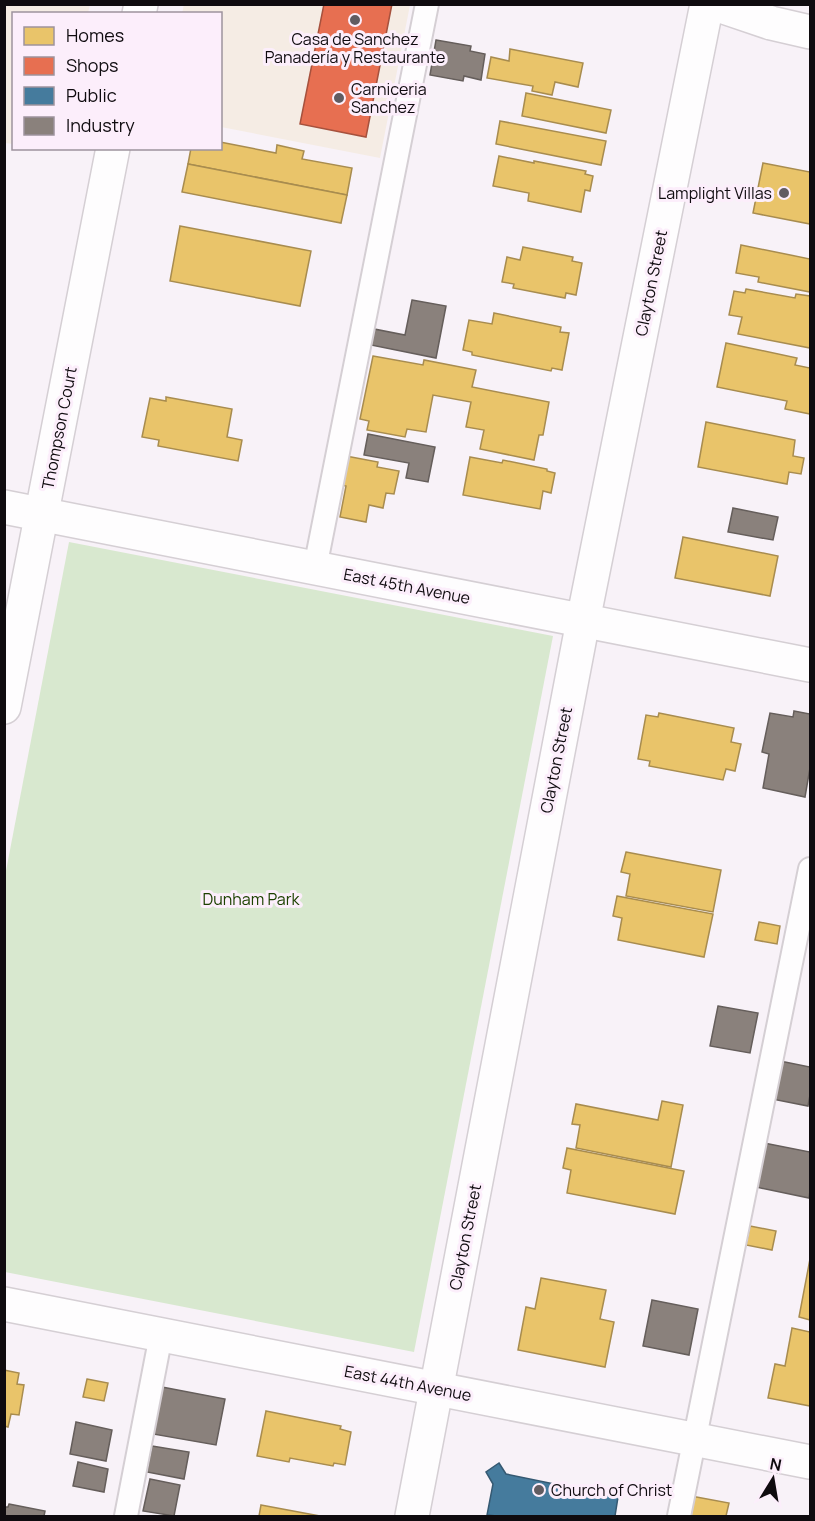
<svg xmlns="http://www.w3.org/2000/svg" width="815" height="1521" font-family="Manrope,sans-serif">
<style>
.commercial{fill:#f5ece4}
.green{fill:#d8e8cf}
.homes{fill:#e9c46a;stroke:#a88c4f;stroke-width:1.5}
.shops{fill:#e76f51;stroke:#a6513d;stroke-width:1.5}
.public{fill:#457b9d;stroke:#355972;stroke-width:1.5}
.industry{fill:#8a817c;stroke:#655e5b;stroke-width:1.5}
.lines{fill:none;stroke-linecap:round;stroke-linejoin:round}
.lane-casing{stroke:#d5cfd4;stroke-width:26}
.street-casing{stroke:#d5cfd4;stroke-width:36}
.secondary-casing{stroke:#d5cfd4;stroke-width:36}
.lane{stroke:#fefdfe;stroke-width:22}
.street{stroke:#fefdfe;stroke-width:33}
.secondary{stroke:#fefdfe;stroke-width:33}
.poi-dot{fill:#615c61;stroke:#fceefb;stroke-width:2}
.labels{text-anchor:middle;dominant-baseline:central;stroke-width:6;stroke-linejoin:round;paint-order:stroke}
.poi-label{font-size:16px;fill:#0f0b0f;stroke:#fceefb;text-anchor:start}
.street-label{font-size:16px;fill:#0f0b0f;stroke:#fceefb}
.park-label{font-size:16px;fill:#1c4100;stroke:#fceefb}
</style>
<rect width="100%" height="100%" fill="#f8f2f8"/>
<g class="commercial">
<path d="M184,4L410,5L380,158L221,127L220,14H182Z"/>
<path d="M4,5H90L88,13L14,14L13,144L5,143Z"/>
</g>
<path class="green" d="M69,542L553,636L414,1352L5,1272V876Z"/>
<g class="homes">
<path d="M510,49L583,63L578,87L555,82L552,95L532,91L533,86L487,78L491,57L509,61Z"/>
<path d="M526,93L611,110L606,133L522,116Z"/>
<path d="M500,121L606,141L601,165L496,144Z"/>
<path d="M220,142L276,153L277,145L304,151L302,159L352,168L347,195L188,164L191,148H220Z"/>
<path d="M499,156L534,163V161L586,171L585,174L593,176L590,191L585,190L581,212L528,201L529,193L493,186Z"/>
<path d="M763,163L810,172V224L753,213Z"/>
<path d="M188,164L347,195L341,223L182,192Z"/>
<path d="M180,226L311,251L300,306L170,281Z"/>
<path d="M741,245L810,259V292L758,282L759,277L736,273Z"/>
<path d="M523,247L573,257L572,261L582,263L576,295L566,293L565,298L513,288L514,284L502,282L507,257L520,260Z"/>
<path d="M746,289L795,298L796,294L810,296V348L738,334L742,317L729,315L734,291L745,293Z"/>
<path d="M494,313L561,327L560,332L569,333L562,370L552,368L551,371L472,355V352L463,350L469,320L492,324Z"/>
<path d="M726,343L797,358L795,365L810,368V414L785,409L787,401L717,387Z"/>
<path d="M373,356L423,365L424,360L476,370L472,387L549,402L543,435H539L534,460L480,449L484,430L466,427L471,402L433,395L426,432L407,429L405,437L367,430L369,421L360,419Z"/>
<path d="M166,397L232,409L227,437L242,440L238,461L158,446L159,440L142,437L150,398L166,401Z"/>
<path d="M706,422L795,440L793,456L804,458L801,474L789,472L787,484L698,467Z"/>
<path d="M346,456L378,462L377,467L399,471L394,494L386,493L383,508L369,505L366,522L340,517L346,486L341,485Z"/>
<path d="M470,457L502,463L503,460L547,469V471L555,473L551,493L543,491L540,509L463,495Z"/>
<path d="M683,537L778,556L770,596L675,578Z"/>
<path d="M659,713L734,728L731,742L741,744L735,771L726,769L723,780L649,766L650,761L638,759L646,715L658,717Z"/>
<path d="M626,852L721,870L713,912L626,896L630,874L621,872Z"/>
<path d="M617,896L713,914L704,957L618,940L622,918L613,916Z"/>
<path d="M759,922L780,926L777,944L755,940Z"/>
<path d="M662,1101L683,1105L671,1167L576,1148L580,1125L572,1124L576,1104L658,1120Z"/>
<path d="M567,1148L684,1171L675,1214L567,1193L571,1170L563,1168Z"/>
<path d="M750,1226L776,1231L772,1250L746,1245Z"/>
<path d="M810,1259V1320L799,1317Z"/>
<path d="M541,1278L606,1290L600,1319L614,1322L605,1367L518,1350L526,1307L535,1309Z"/>
<path d="M792,1328L810,1332V1406L768,1398L775,1364L785,1366Z"/>
<path d="M4,1370L19,1373L17,1384L24,1385L19,1415L11,1414L8,1427L4,1426Z"/>
<path d="M87,1379L108,1383L104,1401L83,1397Z"/>
<path d="M266,1411L341,1426L340,1429L351,1432L345,1465L334,1463L333,1466L290,1458L289,1462L257,1456Z"/>
<path d="M691,1496L729,1503L726,1516H687Z"/>
<path d="M261,1505L320,1516H259Z"/>
</g>
<path class="shops" d="M324,4H392L366,137L300,124Z"/>
<path class="public" d="M499,1463L506,1474L618,1497L615,1516H497L487,1515L493,1484L486,1472Z"/>
<g class="industry">
<path d="M436,40L471,46L470,51L485,54L481,80L464,76L463,81L430,75Z"/>
<path d="M412,300L446,306L436,358L371,345L374,329L405,335Z"/>
<path d="M368,434L435,447L428,482L406,478L409,463L364,455Z"/>
<path d="M733,508L778,517L773,540L728,532Z"/>
<path d="M794,711L810,714V768L805,797L763,788L769,754L762,752L770,713L793,717Z"/>
<path d="M718,1006L758,1013L750,1053L710,1046Z"/>
<path d="M780,1061L810,1067V1095L808,1106L772,1099Z"/>
<path d="M764,1143L810,1152V1191L809,1198L756,1187Z"/>
<path d="M652,1300L698,1309L689,1355L643,1346Z"/>
<path d="M162,1387L225,1399L216,1445L153,1434Z"/>
<path d="M76,1422L112,1430L106,1461L70,1454Z"/>
<path d="M152,1446L189,1452L184,1479L147,1472Z"/>
<path d="M78,1462L108,1469L104,1492L73,1486Z"/>
<path d="M150,1479L180,1485L174,1516L143,1511Z"/>
<path d="M9,1504L45,1511L44,1516H4V1507H8Z"/>
</g>
<g class="lines">
<defs>
<g id="lane">
<path d="M315,568L427,4"/>
<path d="M126,1516L161,1335"/>
<path d="M679,1516L810,869"/>
</g>
<g id="street">
<path d="M139,14L141,4"/>
<path d="M4,507L810,665"/>
<path d="M4,707L113,148"/>
<path d="M4,1304L810,1462"/>
<path d="M412,1516L583,621L707,4"/>
</g>
<path id="secondary" d="M715,4L771,23L810,32"/>
</defs>
<use href="#lane" class="lane-casing"/>
<use href="#street" class="street-casing"/>
<use href="#secondary" class="secondary-casing"/>
<use href="#lane" class="lane"/>
<use href="#street" class="street"/>
<use href="#secondary" class="secondary"/>
</g>
<g class="poi-dot">
<circle cx="355" cy="20" r="6"/>
<circle cx="339" cy="98" r="6"/>
<circle cx="784" cy="193" r="6"/>
<circle cx="539" cy="1490" r="6"/>
</g>
<g class="labels">
<g class="poi-label">
<text x="355" y="39" text-anchor="middle">Casa de Sanchez<tspan x="355" dy="18">Panadería y Restaurante</tspan></text>
<text x="351" y="89">Carniceria<tspan x="351" dy="18">Sanchez</tspan></text>
<text x="772" y="193" text-anchor="end">Lamplight Villas</text>
<text x="551" y="1490">Church of Christ</text>
</g>
<g class="street-label">
<text transform="translate(651 283) rotate(-79)">Clayton Street</text>
<text transform="translate(59 428) rotate(-79)">Thompson Court</text>
<text transform="translate(407 586) rotate(11)">East 45th Avenue</text>
<text transform="translate(556 760) rotate(-79)">Clayton Street</text>
<text transform="translate(465 1237) rotate(-79)">Clayton Street</text>
<text transform="translate(408 1383) rotate(11)">East 44th Avenue</text>
</g>
<g class="park-label">
<text x="251" y="899">Dunham Park</text>
</g>
</g>
<rect width="815" height="1521" fill="none" stroke="#0f0b0f" stroke-width="12"/>
<rect x="12" y="12" width="210" height="138" fill="#fceefb" stroke="#9d939d" stroke-width="1.5"/>
<rect x="24" y="27" width="30" height="18" fill="#e9c46a" stroke="#9d939d" stroke-width="1.5"/>
<text x="66" y="42" font-size="18" fill="#0f0b0f">Homes</text>
<rect x="24" y="57" width="30" height="18" fill="#e76f51" stroke="#9d939d" stroke-width="1.5"/>
<text x="66" y="72" font-size="18" fill="#0f0b0f">Shops</text>
<rect x="24" y="87" width="30" height="18" fill="#457b9d" stroke="#9d939d" stroke-width="1.5"/>
<text x="66" y="102" font-size="18" fill="#0f0b0f">Public</text>
<rect x="24" y="117" width="30" height="18" fill="#8a817c" stroke="#9d939d" stroke-width="1.5"/>
<text x="66" y="132" font-size="18" fill="#0f0b0f">Industry</text>
<g transform="translate(773 1479) rotate(11)" stroke="#fceefb" stroke-width="4.5" paint-order="stroke">
<path d="M0-4.5L10 22L0 15L-10 22Z" fill="#0f0b0f"/>
<text y="-9" font-size="16" font-weight="bold" text-anchor="middle" fill="#0f0b0f">N</text>
</g>
</svg>
